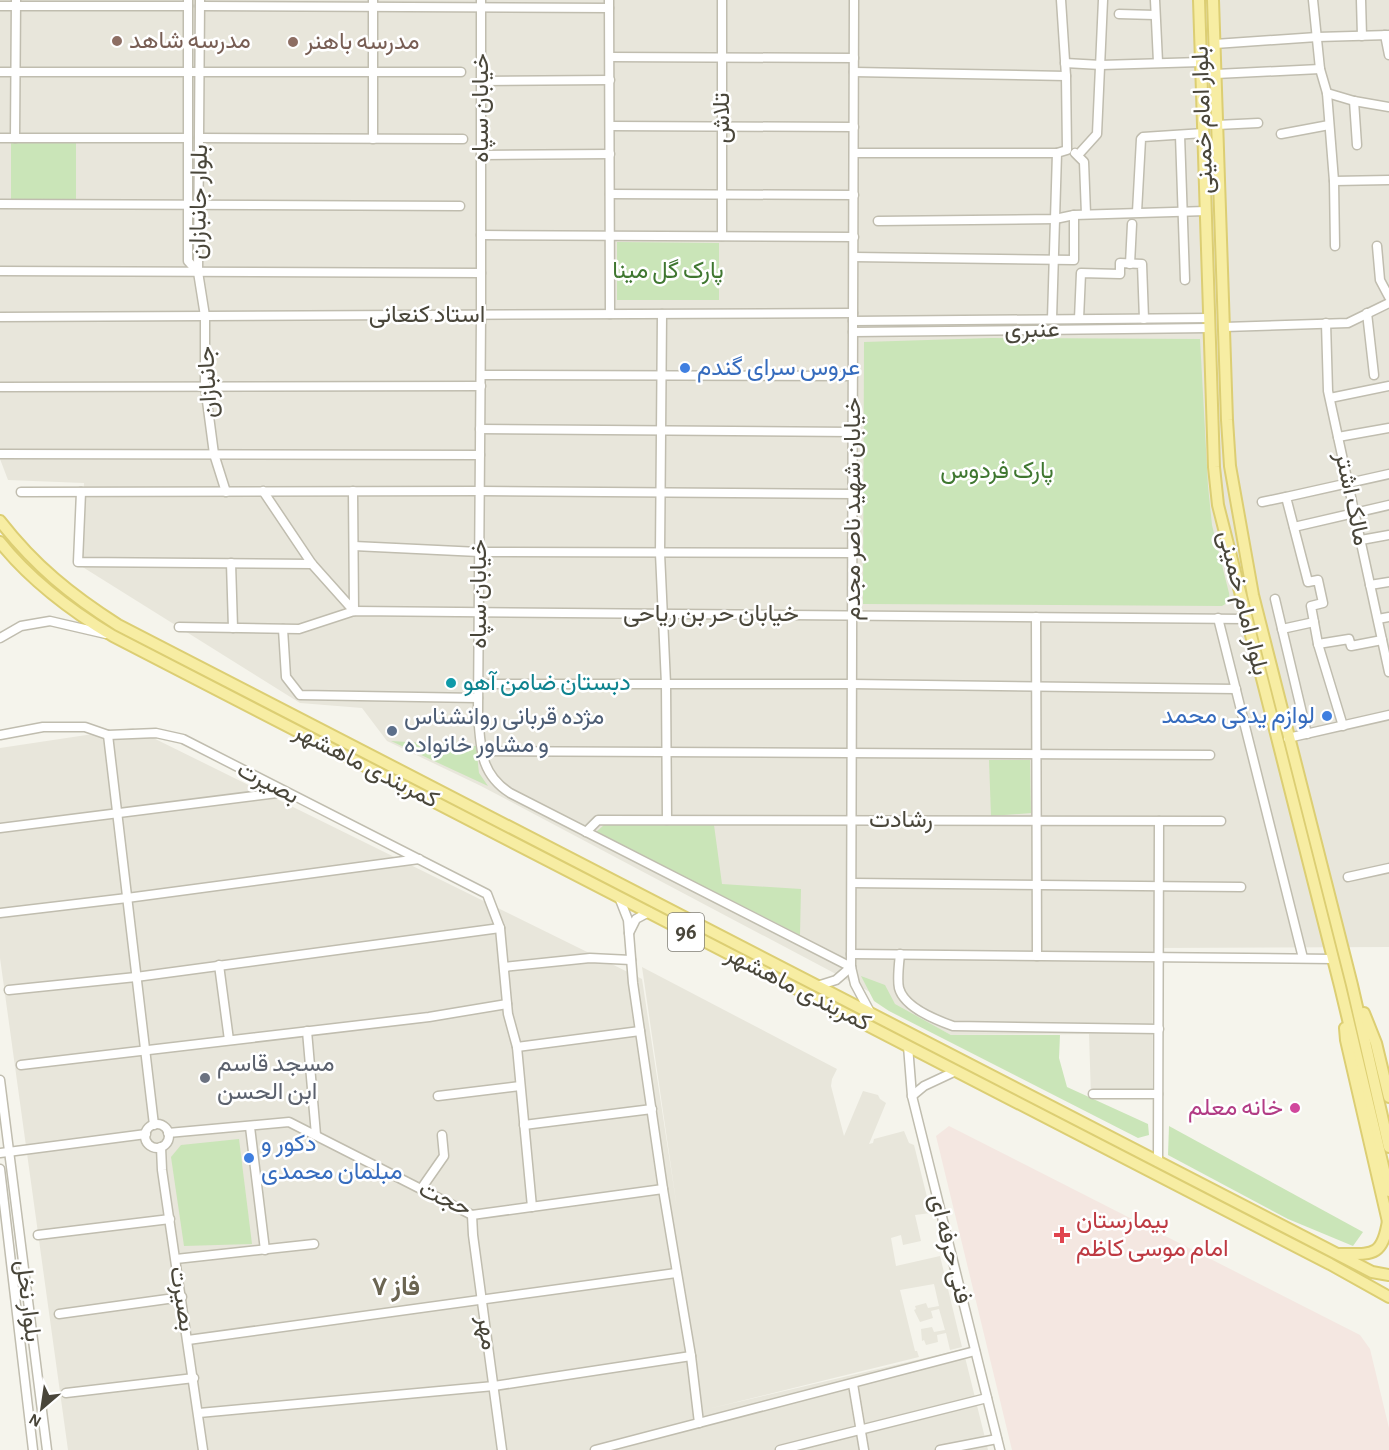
<svg xmlns="http://www.w3.org/2000/svg" width="1389" height="1450" font-family="'Alegreya Sans',Vazirmatn,sans-serif">
<style>
.residential{fill:#e8e6db}
.medical{fill:#f4e7e1}
.green{fill:#cae5b8}
.lines{fill:none;stroke-linecap:round;stroke-linejoin:round}
.minor-casing{stroke:#c0bdaf;stroke-width:11}
.major-casing{stroke:#dcce73;stroke-width:14}
.minor{stroke:#fff;stroke-width:8}
.major{stroke:#f7eda3;stroke-width:10}
.education-dot{fill:#8d6e63;stroke:#fff;stroke-width:2}
.shop-dot{fill:#3f7fe0;stroke:#fff;stroke-width:2}
.culture-dot{fill:#0f9aa8;stroke:#fff;stroke-width:2}
.service-dot{fill:#5c6f8a;stroke:#fff;stroke-width:2}
.worship-dot{fill:#6b7280;stroke:#fff;stroke-width:2}
.hotel-dot{fill:#d1479c;stroke:#fff;stroke-width:2}
.health-dot{fill:#e0444e;stroke:#fff;stroke-width:2}
.labels{text-anchor:middle;dominant-baseline:central;stroke-width:5;stroke-linejoin:round;paint-order:stroke}
.shield{fill:#fff;stroke:#807e75;stroke-width:1.5}
.shield-label{font-size:22px;font-weight:bold;fill:#49463a}
.education-label{font-size:24px;fill:#785e54;stroke:#fff;text-anchor:start}
.street-label{font-size:24px;fill:#49463a;stroke:#fff}
.park-label{font-size:24px;fill:#3f7730;stroke:#fff}
.shop-label{font-size:24px;fill:#366cbe;stroke:#fff;text-anchor:start}
.culture-label{font-size:24px;fill:#0d838f;stroke:#fff;text-anchor:start}
.service-label{font-size:24px;fill:#4e5e75;stroke:#fff;text-anchor:start}
.worship-label{font-size:24px;fill:#5b616d;stroke:#fff;text-anchor:start}
.hotel-label{font-size:24px;fill:#b23c85;stroke:#fff;text-anchor:end}
.health-label{font-size:24px;fill:#be3a42;stroke:#fff;text-anchor:start}
.neighbourhood-label{font-size:26px;font-weight:bold;fill:#6b6552;stroke:#fff}
</style>
<rect width="100%" height="100%" fill="#f5f4ec"/>
<g class="residential">
<path d="M0,0H1389V947L1153,948L1152,1093L1091,1097L1089,1034L951,1035L481,786L387,741L362,708L300,703L81,566L84,483L8,480L0,459Z"/>
<path d="M133,728L642,979L677,1208L642,967L837,1069L832,1079L831,1086L844,1136L863,1091L878,1095L880,1099L886,1103L869,1144L873,1143L874,1139L904,1131L909,1143L914,1145L931,1213L915,1215L921,1241L903,1245L901,1235L891,1238L896,1266L940,1256L962,1347L950,1350L946,1333L937,1335L938,1342L926,1345L924,1340L922,1341L921,1329L932,1327L934,1332L945,1330L939,1309L931,1311L933,1318L920,1322L914,1310L916,1309L915,1306L926,1303L928,1308L939,1306L934,1284L900,1290L915,1351H917L919,1357L708,1409L963,1349L988,1450H68L0,958V748Z"/>
</g>
<path class="medical" d="M949,1126L1360,1335L1370,1349L1389,1428V1450H1012L936,1136Z"/>
<g class="green">
<rect x="11" y="143" width="65" height="56"/>
<path d="M617,242L719,243V300H617Z"/>
<path d="M991,338L1200,339L1208,486L1212,525L1229,593C1230,600 1228,603 1222,606L863,604L864,342Z"/>
<path d="M391,741L476,746L479,773L488,786Z"/>
<path d="M989,760H1030L1031,813L991,816Z"/>
<path d="M604,825H714L722,884L801,889L800,935L596,832Z"/>
<path d="M861,976L885,985L895,1004L951,1035H1060L1059,1058L1067,1087L1148,1124L1149,1135L1138,1138L889,1011L874,1001Z"/>
<path d="M1169,1126L1363,1232L1353,1246L1288,1219L1168,1155Z"/>
<path d="M239,1139L252,1244L184,1246L171,1157L181,1145Z"/>
</g>
<g class="lines">
<defs>
<g id="minor">
<path d="M188,0V261L198,272"/>
<path d="M200,0L198,272L205,316V386L214,454L226,492"/>
<path d="M373,0V139"/>
<path d="M481,0V315L478,714C481,747 479,773 510,793L851,967"/>
<path d="M609,0L610,314"/>
<path d="M722,0V236"/>
<path d="M854,0L851,967L855,984L870,1012"/>
<path d="M1155,0L1158,62"/>
<path d="M1313,0L1320,69L1327,93L1334,181L1335,246"/>
<path d="M1361,0L1362,36"/>
<path d="M0,6H188"/>
<path d="M200,6L609,8"/>
<path d="M1119,14L1155,15"/>
<path d="M1385,35L1389,55"/>
<path d="M1215,44L1317,37L1389,35"/>
<path d="M610,57L854,58"/>
<path d="M1065,63L1101,65L1201,62"/>
<path d="M0,72H461"/>
<path d="M854,72L1066,76"/>
<path d="M1216,74L1320,69"/>
<path d="M481,81L610,80"/>
<path d="M1327,93L1354,101L1389,107"/>
<path d="M1354,101L1357,145"/>
<path d="M1217,125L1258,123"/>
<path d="M610,126L854,127"/>
<path d="M1281,134L1329,125"/>
<path d="M1180,135L1185,280"/>
<path d="M0,138H188"/>
<path d="M15,138L16,0"/>
<path d="M200,138L463,139"/>
<path d="M854,153H1057"/>
<path d="M1075,153L1084,162L1086,214"/>
<path d="M481,155L610,154"/>
<path d="M1078,155L1097,134L1103,0"/>
<path d="M1334,181L1389,180"/>
<path d="M610,194L854,195"/>
<path d="M0,204L460,206"/>
<path d="M1137,212L1141,139L1143,137L1204,133"/>
<path d="M878,221L1055,219L1074,215L1206,211"/>
<path d="M481,235L854,237"/>
<path d="M1377,246L1380,280L1389,297"/>
<path d="M854,257L1074,260V215"/>
<path d="M1130,264L1132,224"/>
<path d="M0,271L481,273"/>
<path d="M1367,313L1374,375"/>
<path d="M662,314L660,553L666,684L667,820"/>
<path d="M0,317L853,313"/>
<path d="M1052,319L1057,153L1067,150L1066,76L1061,0"/>
<path d="M1079,319L1081,273L1120,274V263L1142,264L1144,319"/>
<path d="M853,321L1210,318"/>
<path d="M1326,323L1328,391L1389,672"/>
<path d="M1224,327L1348,323L1389,303"/>
<path d="M853,332L1210,328"/>
<path d="M481,375L853,376"/>
<path d="M0,387L481,386"/>
<path d="M1330,398L1389,386"/>
<path d="M480,429L853,432"/>
<path d="M1338,437L1389,428"/>
<path d="M0,454L480,455"/>
<path d="M263,491L312,564L354,611"/>
<path d="M353,491L354,611"/>
<path d="M21,492L480,491L853,494"/>
<path d="M81,492L78,562L312,564"/>
<path d="M1262,502L1286,497"/>
<path d="M1294,527L1389,505"/>
<path d="M1361,540L1389,535"/>
<path d="M354,546L479,552L853,553"/>
<path d="M231,563L233,628"/>
<path d="M1370,585L1389,582"/>
<path d="M1275,599L1307,734"/>
<path d="M1036,617L1037,956"/>
<path d="M1218,618L1303,958"/>
<path d="M1378,619L1389,617"/>
<path d="M179,627L299,629L354,611L1246,619"/>
<path d="M283,629L286,677L300,695L478,698"/>
<path d="M1282,629L1314,622"/>
<path d="M0,638L21,626L50,621L106,634"/>
<path d="M1318,644L1349,639L1351,646L1382,640"/>
<path d="M478,684H852L1236,689"/>
<path d="M1343,726L1318,644L1311,606L1323,603L1318,580L1308,582L1286,497L1389,474"/>
<path d="M0,735L43,727H85L108,735L156,733L183,739L487,894L500,928L508,1014L517,1047L532,1207"/>
<path d="M108,735L154,1125"/>
<path d="M1288,738L1389,715"/>
<path d="M482,751L1210,755"/>
<path d="M0,828L285,792"/>
<path d="M586,832L598,820L1221,821"/>
<path d="M1348,877L1389,868"/>
<path d="M852,883L1241,887"/>
<path d="M619,897L628,920L629,933L636,919L649,912"/>
<path d="M0,913L127,898L419,859"/>
<path d="M629,933L633,983L663,1189L691,1356L699,1423"/>
<path d="M851,954L1333,959"/>
<path d="M900,954C899,964 897,979 899,988C904,1007 936,1020 953,1026L1159,1029"/>
<path d="M219,965L229,1040"/>
<path d="M504,967L590,958L631,960"/>
<path d="M817,986L836,980L851,967"/>
<path d="M9,990L136,977L500,928"/>
<path d="M307,1031L316,1135"/>
<path d="M908,1046L912,1096L1000,1450"/>
<path d="M517,1047L640,1031"/>
<path d="M21,1065L429,1017L507,1004"/>
<path d="M0,1080L47,1450"/>
<path d="M1093,1094H1158"/>
<path d="M438,1096L520,1086"/>
<path d="M912,1096L924,1086L956,1071"/>
<circle cx="157" cy="1136" r="12"/>
<path d="M524,1125L652,1109"/>
<path d="M250,1127L265,1250"/>
<path d="M168,1133L289,1122L472,1215L663,1189"/>
<path d="M161,1147L162,1170L203,1450"/>
<path d="M0,1153L146,1134"/>
<path d="M1158,1162L1159,821"/>
<path d="M0,1169L33,1450"/>
<path d="M421,1189L444,1156L442,1135"/>
<path d="M472,1215L473,1235L502,1450"/>
<path d="M38,1235L170,1219"/>
<path d="M176,1259L314,1244"/>
<path d="M59,1314L182,1297"/>
<path d="M188,1340L676,1273"/>
<path d="M853,1384L864,1450"/>
<path d="M66,1393L194,1378"/>
<path d="M199,1413L494,1386L691,1356"/>
<path d="M595,1450L975,1351"/>
<path d="M780,1450L987,1398"/>
<path d="M940,1450L997,1439"/>
</g>
<g id="major">
<path d="M1199,0L1214,467L1218,505L1340,986L1389,1191"/>
<path d="M1213,0L1227,420L1230,466L1253,595L1352,985L1389,1147"/>
<path d="M0,521C35,566 71,595 118,625L1372,1272L1389,1275"/>
<path d="M0,542C31,581 70,610 113,636L1330,1264L1389,1297"/>
<path d="M1364,1013L1376,1043L1389,1097"/>
<path d="M1345,1028L1346,1040L1389,1226"/>
<path d="M1340,1254C1373,1254 1382,1257 1388,1221"/>
</g>
</defs>
<use href="#minor" class="minor-casing"/>
<use href="#major" class="major-casing"/>
<use href="#minor" class="minor"/>
<use href="#major" class="major"/>
</g>
<g class="education-dot">
<circle cx="117" cy="41" r="6"/>
<circle cx="293" cy="42" r="6"/>
</g>
<g class="shop-dot">
<circle cx="685" cy="368" r="6"/>
<circle cx="1327" cy="716" r="6"/>
<circle cx="249" cy="1158" r="6"/>
</g>
<circle class="culture-dot" cx="451" cy="683" r="6"/>
<circle class="service-dot" cx="392" cy="731" r="6"/>
<circle class="worship-dot" cx="205" cy="1078" r="6"/>
<circle class="hotel-dot" cx="1295" cy="1108" r="6"/>
<path class="health-dot" d="M1059 1226h6v6h6v6h-6v6h-6v-6h-6v-6h6z"/>
<g class="labels">
<rect class="shield" x="668" y="913" width="36" height="38" rx="4.5"/>
<g class="shield-label">
<text x="686" y="932">96</text>
</g>
<g class="education-label">
<text x="129" y="41">مدرسه شاهد</text>
<text x="305" y="42">مدرسه باهنر</text>
</g>
<g class="street-label">
<text transform="translate(481 108) rotate(-90)">خیابان سپاه</text>
<text transform="translate(722 118) rotate(-90)">تلاش</text>
<text transform="translate(1203 120) rotate(-92)">بلوار امام خمینی</text>
<text transform="translate(199 202) rotate(-89)">بلوار جانبازان</text>
<text x="427" y="315">استاد کنعانی</text>
<text transform="translate(1032 330) rotate(-1)">عنبری</text>
<text transform="translate(208 382) rotate(-93)">جانبازان</text>
<text transform="translate(1352 499) rotate(78)">مالک اشتر</text>
<text transform="translate(853 509) rotate(-90)">خیابان شهید ناصر مجدم</text>
<text transform="translate(479 594) rotate(-90)">خیابان سپاه</text>
<text transform="translate(1243 603) rotate(76)">بلوار امام خمینی</text>
<text x="711" y="614">خیابان حر بن ریاحی</text>
<text transform="translate(366 766) rotate(27)">کمربندی ماهشهر</text>
<text transform="translate(268 783) rotate(27)">بصیرت</text>
<text x="901" y="820">رشادت</text>
<text transform="translate(798 989) rotate(27)">کمربندی ماهشهر</text>
<text transform="translate(445 1199) rotate(24)">حجت</text>
<text transform="translate(950 1249) rotate(76)">فنی حرفه ای</text>
<text transform="translate(182 1299) rotate(81)">بصیرت</text>
<text transform="translate(28 1301) rotate(83)">بلوار نخل</text>
<text transform="translate(487 1333) rotate(82)">مهر</text>
</g>
<g class="park-label">
<text x="668" y="271">پارک گل مینا</text>
<text x="997" y="471">پارک فردوس</text>
</g>
<g class="shop-label">
<text x="697" y="368">عروس سرای گندم</text>
<text x="1315" y="716" text-anchor="end">لوازم یدکی محمد</text>
<text x="261" y="1144">دکور و<tspan x="261" dy="28">مبلمان محمدی</tspan></text>
</g>
<g class="culture-label">
<text x="463" y="683">دبستان ضامن آهو</text>
</g>
<g class="service-label">
<text x="404" y="717">مژده قربانی روانشناس<tspan x="404" dy="28">و مشاور خانواده</tspan></text>
</g>
<g class="worship-label">
<text x="217" y="1064">مسجد قاسم<tspan x="217" dy="28">ابن الحسن</tspan></text>
</g>
<g class="hotel-label">
<text x="1283" y="1108">خانه معلم</text>
</g>
<g class="health-label">
<text x="1076" y="1221">بیمارستان<tspan x="1076" dy="28">امام موسی کاظم</tspan></text>
</g>
<g class="neighbourhood-label">
<text x="396" y="1287">فاز ۷</text>
</g>
</g>
<g transform="translate(42 1408) rotate(209)" stroke="#ffffff" stroke-width="4.5" paint-order="stroke">
<path d="M0-4.5L10 22L0 15L-10 22Z" fill="#49463a"/>
<text y="-9" font-size="16" font-weight="bold" text-anchor="middle" fill="#49463a">N</text>
</g>
</svg>
